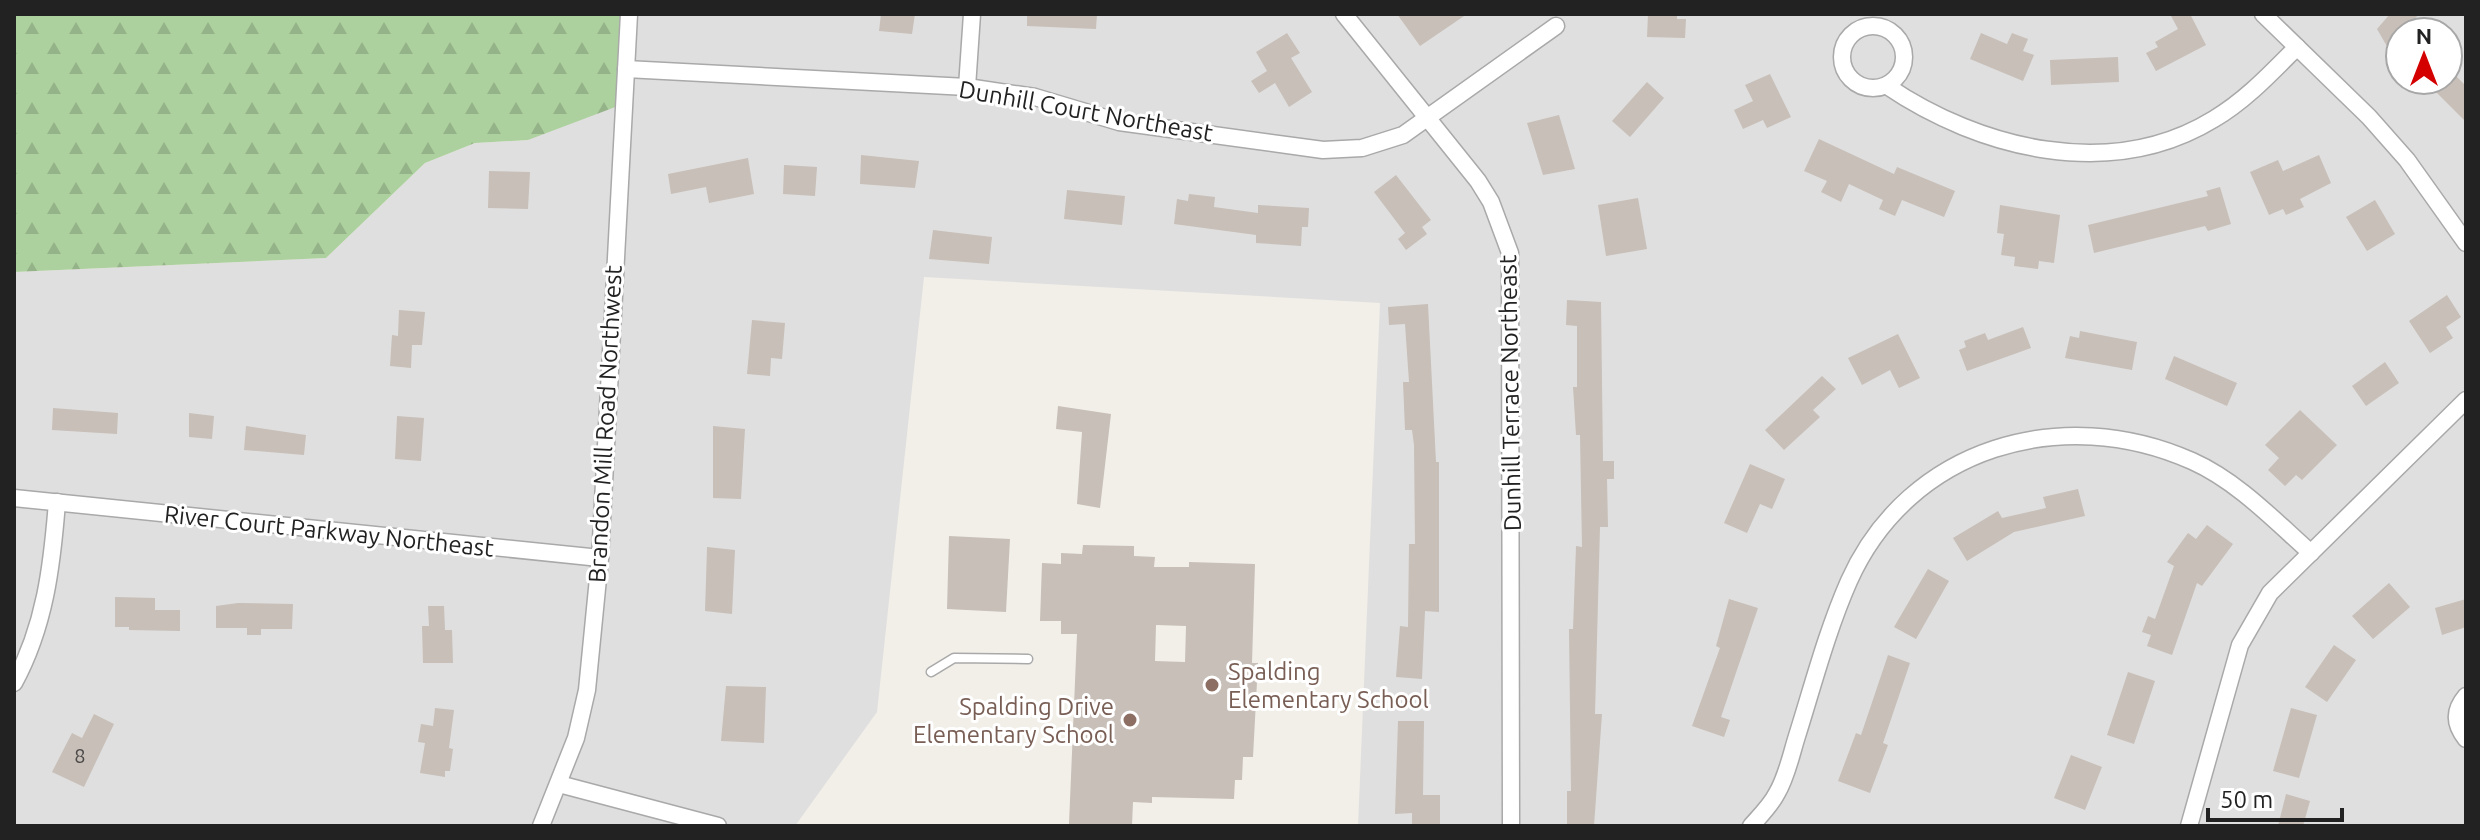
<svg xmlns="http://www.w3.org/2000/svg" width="2480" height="840" font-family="Ubuntu,sans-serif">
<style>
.residential{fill:#e0dfdf;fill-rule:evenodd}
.forest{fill:url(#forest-firs)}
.building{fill:#c7bfb8;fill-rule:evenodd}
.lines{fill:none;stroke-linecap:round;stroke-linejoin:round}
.service-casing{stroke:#a9a9a9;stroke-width:11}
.minor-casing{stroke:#a9a9a9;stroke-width:19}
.service{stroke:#fff;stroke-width:8}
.minor{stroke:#fff;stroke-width:16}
.education-dot{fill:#8d6e63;stroke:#fff;stroke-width:3}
.labels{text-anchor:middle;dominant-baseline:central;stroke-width:6;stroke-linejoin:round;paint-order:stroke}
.number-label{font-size:20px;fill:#4b4948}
.street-label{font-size:24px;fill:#222;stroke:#fff}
.education-label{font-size:24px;fill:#785e54;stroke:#fff;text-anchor:start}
</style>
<defs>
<pattern id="forest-firs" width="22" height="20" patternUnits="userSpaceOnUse" patternTransform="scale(2)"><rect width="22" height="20" fill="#add19e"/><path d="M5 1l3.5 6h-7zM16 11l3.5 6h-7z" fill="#95b388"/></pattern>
</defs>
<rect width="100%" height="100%" fill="#f2efe9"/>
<path class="residential" d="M624,14H2466V826H1358L1380,303L924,277L877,712L795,826H14V272L326,258L425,163L475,143L528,140ZM2400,32H2448V80H2400Z"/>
<path class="forest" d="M14,14H624L618,106L528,140L475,143L425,163L326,258L14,272Z"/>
<g class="building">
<path d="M881,14H915L912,34L879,31Z"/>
<path d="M1027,14H1097L1096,29L1027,26Z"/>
<path d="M1397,14H1467L1420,46Z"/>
<path d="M1648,14H1677V19H1686L1685,38L1647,37Z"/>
<path d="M2170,14H2190L2206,45L2156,71L2146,53L2158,47L2155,42L2178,29Z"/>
<path d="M2390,14H2419L2388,48L2377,29Z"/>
<path d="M1287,33L1300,53L1291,58L1312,92L1289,107L1275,83L1259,93L1251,81L1267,71L1256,52Z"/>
<path d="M1981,33L2007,44L2012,33L2028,39L2023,51L2034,55L2023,81L1970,59Z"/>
<path d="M2118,57L2119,82L2051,85L2050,60Z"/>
<path d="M2448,68L2466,86V122L2424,80H2448Z"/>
<path d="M1770,74L1791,117L1767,128L1763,120L1743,129L1734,110L1753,101L1745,85Z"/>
<path d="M1647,82L1664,98L1630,137L1612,121Z"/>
<path d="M1559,115L1575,169L1543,175L1527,123Z"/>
<path d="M1819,139L1894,174L1897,167L1955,191L1944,217L1902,200L1895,216L1879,209L1883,200L1849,184L1841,202L1821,192L1827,181L1804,171Z"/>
<path d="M861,155L919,161L915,188L860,184Z"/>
<path d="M2319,155L2331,183L2300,199L2304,207L2286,215L2283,209L2269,215L2250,172L2278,160L2283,171Z"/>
<path d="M748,158L754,194L709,203L706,187L671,194L668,174Z"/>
<path d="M784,165L817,167L815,196L783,194Z"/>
<path d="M489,171L530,172L528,209L488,208Z"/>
<path d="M1396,175L1431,220L1422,227L1427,234L1406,250L1398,239L1405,233L1374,192Z"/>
<path d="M2220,187L2231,224L2208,231L2205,226L2094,253L2088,225L2208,196L2206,191Z"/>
<path d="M1067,190L1125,196L1122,225L1064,219Z"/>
<path d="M1189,194L1215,197L1214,207L1258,213V205L1309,208L1308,227H1302L1301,246L1256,243V235L1174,224L1177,199L1188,201Z"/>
<path d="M1638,198L1647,249L1606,256L1598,205Z"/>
<path d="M2375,200L2395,234L2367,251L2346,217Z"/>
<path d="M2000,205L2060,215L2054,263L2039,261L2038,269L2014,266L2015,257L2001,255L2004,234L1997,233Z"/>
<path d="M933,230L992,237L989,264L929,259Z"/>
<path d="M2447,295L2461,317L2446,327L2453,338L2430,353L2409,321Z"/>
<path d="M1567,300L1601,302L1603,461H1614V479H1607L1608,527H1600L1595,714H1602L1594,826H1567V791H1571L1569,629H1573L1576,546L1582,547L1580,435H1576L1573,387H1577V326L1566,325Z"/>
<path d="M1428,304L1436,462H1439V612L1425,611L1422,679L1396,677L1400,626L1408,627L1409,544H1415L1414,445L1412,430H1405L1403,382H1409L1405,324L1389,325L1388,307Z"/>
<path d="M399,310L425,312L422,345H412L411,368L390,366L392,335L398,336Z"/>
<path d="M752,320L785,323L782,359L771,358L770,376L747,374Z"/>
<path d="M2023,327L2031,348L1967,371L1959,350L1966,347L1964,341L1985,333L1988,340Z"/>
<path d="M2080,331L2137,342L2132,370L2065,358L2070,336L2079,338Z"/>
<path d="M1898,334L1920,378L1899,388L1890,370L1862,385L1848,358Z"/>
<path d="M2174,356L2237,383L2227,406L2165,379Z"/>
<path d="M2385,362L2399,383L2366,406L2352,386Z"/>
<path d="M1822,376L1836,389L1813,410L1820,417L1784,450L1765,430Z"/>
<path d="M1058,406L1111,414L1100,508L1077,504L1082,432L1056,429Z"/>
<path d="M53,408L118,413L117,434L52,430Z"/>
<path d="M2300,410L2337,445L2302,480L2296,475L2285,486L2268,470L2279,458L2265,445Z"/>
<path d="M189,413L214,416L212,439L189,437Z"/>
<path d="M397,416L424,418L421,461L395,459Z"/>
<path d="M246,426L306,435L304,455L244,450Z"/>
<path d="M713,426L745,429L741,499L713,498Z"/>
<path d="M1750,464L1785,479L1772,509L1760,504L1747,533L1724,523Z"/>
<path d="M2078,489L2085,516L2014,532L1967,561L1953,538L1998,511L2002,518L2046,508L2043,497Z"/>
<path d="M2207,525L2233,544L2202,586L2197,583L2172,655L2147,646L2151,635L2142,632L2148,616L2155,619L2174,566L2167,562L2188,533L2196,539Z"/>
<path d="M949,536L1010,539L1006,612L947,609Z"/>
<path d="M1083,545L1134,546V556L1155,557L1154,567H1189V562L1255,564L1252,663H1258L1253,757H1243L1242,780H1235L1234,799L1152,797V803L1133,802L1132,825L1069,824L1077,634H1061V621H1040L1042,563L1061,564V553L1082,554ZM1156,625L1186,626L1185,662L1155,661Z"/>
<path d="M707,547L735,550L732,614L705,611Z"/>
<path d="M1928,569L1949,581L1916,639L1894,627Z"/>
<path d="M2389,583L2410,607L2373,639L2352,616Z"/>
<path d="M115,597L155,598V610H180V631L129,630V627H115Z"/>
<path d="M1729,599L1758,608L1721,717L1730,720L1724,737L1692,726L1720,648L1716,646Z"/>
<path d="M2466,599V627L2442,635L2435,608Z"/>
<path d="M238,603L293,604L292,629H261V635H247V628H216V606Z"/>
<path d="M428,606H444L445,630H452L453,663H423L422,626H429Z"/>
<path d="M2334,645L2356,660L2327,702L2305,687Z"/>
<path d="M1888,655L1910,663L1883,743L1888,745L1870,793L1838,781L1856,733L1861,735Z"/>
<path d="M2128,672L2155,681L2134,744L2107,735Z"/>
<path d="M726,686L766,687L764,743L721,741Z"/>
<path d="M435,708L454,710L449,748L453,749L450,771H445V777L420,773L425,743L418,742L421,724L433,726Z"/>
<path d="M2291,708L2317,715L2299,778L2273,771Z"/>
<path d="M94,714L114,724L84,787L52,772L72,733L82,738Z"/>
<path d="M1398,721H1424L1423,795H1440V826H1412V813L1395,814Z"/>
<path d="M2071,755L2102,767L2085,810L2054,798Z"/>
<path d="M2286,794L2310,801L2303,826H2278Z"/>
</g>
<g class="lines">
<defs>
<path id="service" d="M931,672L954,658L1028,659"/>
<g id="minor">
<path d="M1344,14L1478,181L1491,202L1510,253L1511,826"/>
<path d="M2263,14L2369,117L2407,160L2466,243"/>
<circle cx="1873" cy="57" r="31"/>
<path d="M626,69L967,87L1035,97L1119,122L1323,150L1362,148L1403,135L1556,26"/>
<path d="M1887,86C1980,149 2111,182 2214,119C2246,100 2271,73 2297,47"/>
<path d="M967,87L972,14"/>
<path d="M14,498L600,558"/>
<path d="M14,683C45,626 52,566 57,502"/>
<path d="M2466,696C2454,710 2454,724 2466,739"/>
<path d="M559,784L718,826"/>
<path d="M541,826L576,738L587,690L600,558L629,14"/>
<path d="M1751,826C1760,816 1771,805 1777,793C1787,776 1791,755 1797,736C1813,685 1827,631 1849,581C1909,447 2062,403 2192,461C2237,481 2274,520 2311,553"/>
<path d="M2189,826L2240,645L2270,593L2466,400"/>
</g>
</defs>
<use href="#service" class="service-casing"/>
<use href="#minor" class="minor-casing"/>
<use href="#service" class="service"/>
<use href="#minor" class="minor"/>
</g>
<g class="education-dot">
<circle cx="1212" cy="685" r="8"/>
<circle cx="1130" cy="720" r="8"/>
</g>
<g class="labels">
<g class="number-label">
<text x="80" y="755">8</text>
</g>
<g class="street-label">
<text transform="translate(1086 111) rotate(10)">Dunhill Court Northeast</text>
<text transform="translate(1510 393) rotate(-91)">Dunhill Terrace Northeast</text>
<text transform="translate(605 424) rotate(-87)">Brandon Mill Road Northwest</text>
<text transform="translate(329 531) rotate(6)">River Court Parkway Northeast</text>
</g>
<g class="education-label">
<text x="1228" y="671">Spalding<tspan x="1228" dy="28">Elementary School</tspan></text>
<text x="1114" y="706" text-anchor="end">Spalding Drive<tspan x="1114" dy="28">Elementary School</tspan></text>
</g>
</g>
<rect width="2480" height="840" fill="none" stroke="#222222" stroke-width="32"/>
<g transform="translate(2424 56)"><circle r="38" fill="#ffffff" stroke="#a7a7a7" stroke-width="2"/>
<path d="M0-6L14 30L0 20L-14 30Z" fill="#d40000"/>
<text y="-12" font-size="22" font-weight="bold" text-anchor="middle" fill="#222222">N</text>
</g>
<path d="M2208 808v12h134v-12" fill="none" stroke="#222222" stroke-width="4"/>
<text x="2220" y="808" font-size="24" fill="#222222" stroke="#ffffff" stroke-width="6" paint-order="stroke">50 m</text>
</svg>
